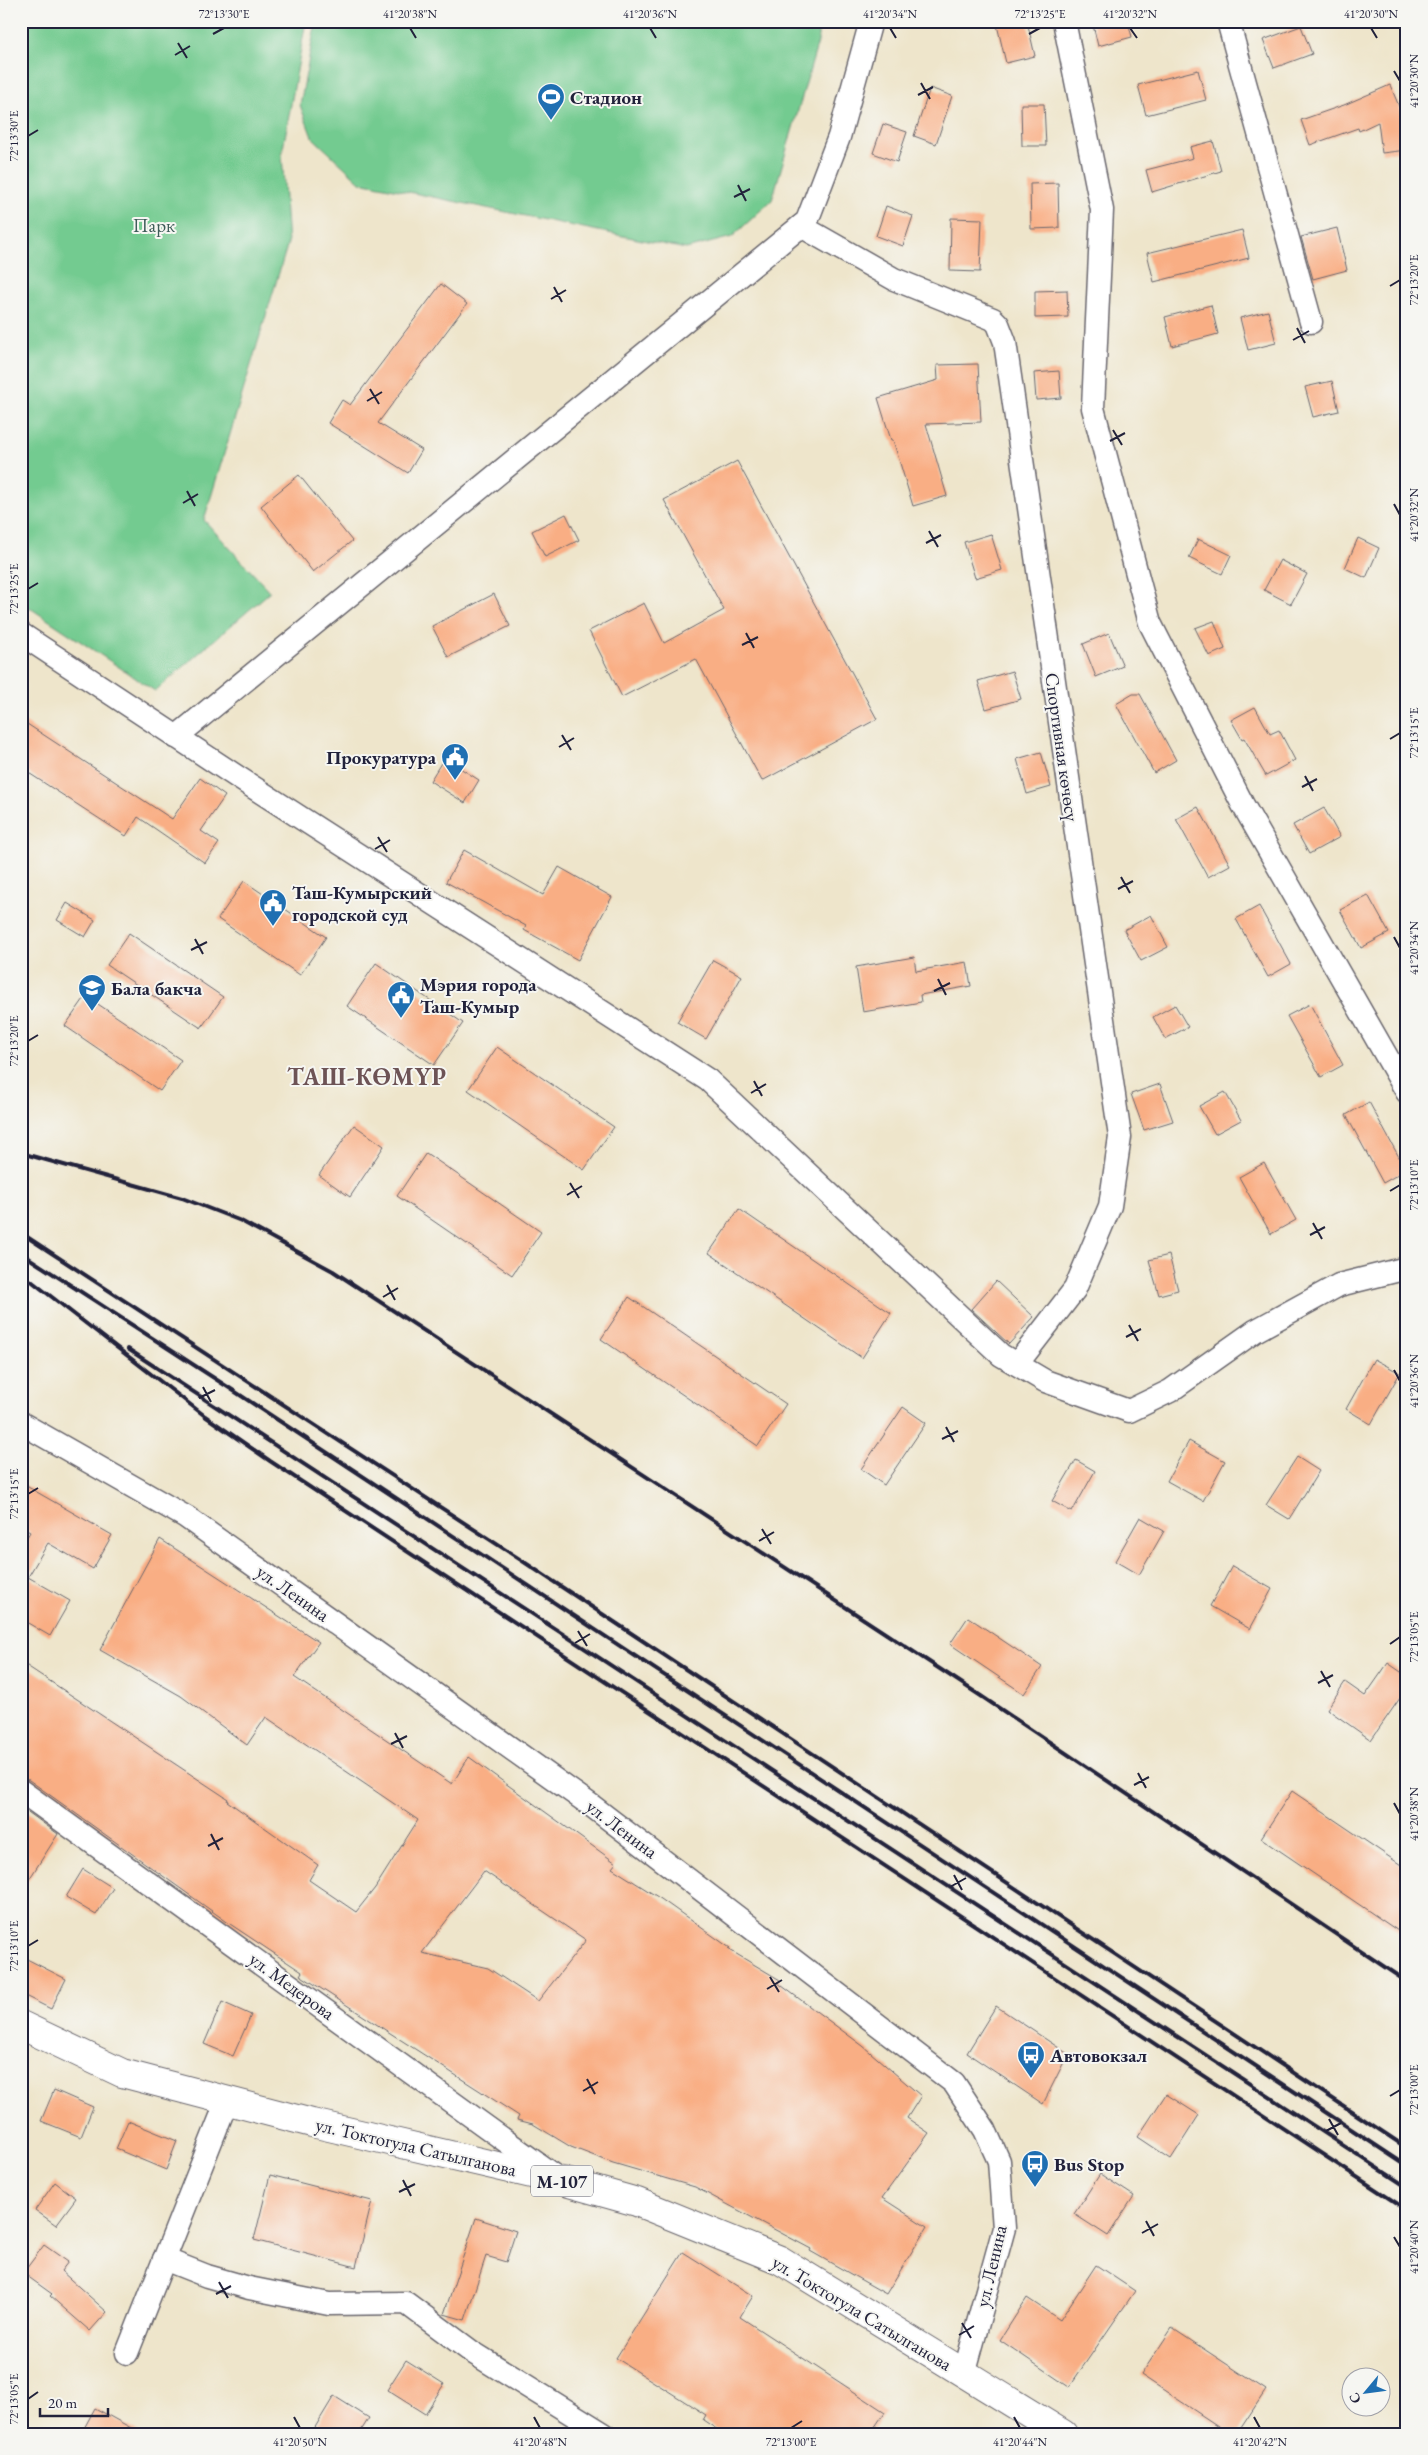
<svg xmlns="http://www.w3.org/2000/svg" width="1428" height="2455" font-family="'EB Garamond',serif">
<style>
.green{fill:#73cb90;stroke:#4a7666}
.building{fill:#f9ae84;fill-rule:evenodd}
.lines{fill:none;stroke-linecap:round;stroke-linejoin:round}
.street-casing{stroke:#69666d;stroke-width:25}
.primary-casing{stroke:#69666d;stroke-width:30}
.street{stroke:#fff;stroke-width:22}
.primary{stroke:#fff;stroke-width:28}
.rail{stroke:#22223b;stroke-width:4}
.ticks{fill:none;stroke:#22223b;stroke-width:2}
.labels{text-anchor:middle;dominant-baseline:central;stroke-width:4;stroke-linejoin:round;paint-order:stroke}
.shield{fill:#f6f6f2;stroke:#626272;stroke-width:1}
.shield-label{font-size:18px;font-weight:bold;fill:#22223b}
.poi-label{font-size:19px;font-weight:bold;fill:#22223b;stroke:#f6f6f2;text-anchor:start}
.park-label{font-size:19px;fill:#3e5d59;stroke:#f6f6f2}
.street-label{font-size:19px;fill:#22223b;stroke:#f6f6f2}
.district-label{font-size:24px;font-weight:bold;letter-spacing:1px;fill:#6d5355;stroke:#f6f6f2}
.neatline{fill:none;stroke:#22223b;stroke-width:2}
.ticks-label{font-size:12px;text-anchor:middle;fill:#22223b}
</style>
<rect width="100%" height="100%" fill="#f6f6f2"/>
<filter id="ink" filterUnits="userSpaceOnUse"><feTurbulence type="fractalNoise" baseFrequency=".02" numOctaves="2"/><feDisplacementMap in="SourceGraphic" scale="10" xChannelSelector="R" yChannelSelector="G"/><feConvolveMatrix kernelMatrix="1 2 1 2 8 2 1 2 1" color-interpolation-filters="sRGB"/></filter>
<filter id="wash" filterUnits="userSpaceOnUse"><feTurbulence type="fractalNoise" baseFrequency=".0096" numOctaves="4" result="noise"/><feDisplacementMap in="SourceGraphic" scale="20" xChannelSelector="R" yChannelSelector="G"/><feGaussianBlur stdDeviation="1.12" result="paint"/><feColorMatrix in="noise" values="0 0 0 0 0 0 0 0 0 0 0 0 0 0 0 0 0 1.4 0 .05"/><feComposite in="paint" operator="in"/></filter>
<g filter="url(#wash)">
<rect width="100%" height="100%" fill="#eee5cb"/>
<g class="green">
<path d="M21,21H306L282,154L288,243L204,520L270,592L155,691L21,602Z"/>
<path d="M316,21H818V42L772,200L732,237L686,249L360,182L312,137L300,105Z"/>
</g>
<g id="blocks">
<g class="building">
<path d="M1011,21H1027L1035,56L1006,63L997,25Z"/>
<path d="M1092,21H1128L1132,37L1098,46Z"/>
<path d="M1301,26L1312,54L1274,68L1263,40Z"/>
<path d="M1198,70L1206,100L1146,115L1138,85Z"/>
<path d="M1390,85L1407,125V150L1382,153L1378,122L1359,131L1358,128L1310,145L1301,120L1344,105Z"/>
<path d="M930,88L952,96L936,144L914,136Z"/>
<path d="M1021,104H1044L1046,146H1022Z"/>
<path d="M883,124L907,132L897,162L873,153Z"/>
<path d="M1213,141L1221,171L1152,192L1146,170L1193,158L1190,147Z"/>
<path d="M1058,183L1059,228L1031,229L1030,184Z"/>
<path d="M886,206L913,216L903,246L876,236Z"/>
<path d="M951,218L982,219L980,272L950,271Z"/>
<path d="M1337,228L1347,270L1313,279L1301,237Z"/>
<path d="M1242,230L1249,258L1154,282L1147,253Z"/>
<path d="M441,284L467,304L378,423L422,450L408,473L328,423L342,400L350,405Z"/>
<path d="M1067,290L1068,317L1035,318V291Z"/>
<path d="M1211,305L1218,334L1172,346L1165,317Z"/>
<path d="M1268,311L1276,343L1248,350L1240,318Z"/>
<path d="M978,364L981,422L926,424L947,496L913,506L893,440H891L878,398L938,380L937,365Z"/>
<path d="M1059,371L1061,398L1036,400L1034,373Z"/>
<path d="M1332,381L1339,411L1313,417L1305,387Z"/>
<path d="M737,461L877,719L762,781L696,659L622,697L589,631L644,603L664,643L724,610L664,500Z"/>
<path d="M299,475L352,541L313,572L261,506Z"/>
<path d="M566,514L579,540L545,557L532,531Z"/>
<path d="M991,534L1002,570L975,578L964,542Z"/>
<path d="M1358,538L1379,548L1366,578L1345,568Z"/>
<path d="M1198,539L1231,555L1222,574L1189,558Z"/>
<path d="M1280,560L1307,574L1291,604L1264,590Z"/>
<path d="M494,594L510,626L448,657L432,626Z"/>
<path d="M1214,621L1225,649L1209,656L1195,628Z"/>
<path d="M1109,633L1123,666L1096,677L1083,644Z"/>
<path d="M1012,671L1021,699L986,709L978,681Z"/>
<path d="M1133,694H1140L1176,760L1154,773L1116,704Z"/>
<path d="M1255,707L1270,734L1279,730L1295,760L1266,776L1244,738L1242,739L1231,720Z"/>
<path d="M21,720L172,819L200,778L225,796L201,831L219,843L205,863L138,817L126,836L21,768Z"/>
<path d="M1041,752L1051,787L1027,794L1017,759Z"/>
<path d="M444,758L479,780L465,803L430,781Z"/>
<path d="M1198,807L1230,865L1208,877L1176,819Z"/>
<path d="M1324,808L1340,837L1309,854L1293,825Z"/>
<path d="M464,850L543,895L559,867L612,897L578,960L524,930L526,926L446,882Z"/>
<path d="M244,881L326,937L300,975L218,919Z"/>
<path d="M1368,895L1389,933L1361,948L1340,910Z"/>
<path d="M67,903L95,920L85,937L57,920Z"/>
<path d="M1259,906L1291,964L1268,977L1236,919Z"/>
<path d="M1151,915L1168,947L1141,961L1124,930Z"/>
<path d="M129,933L223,997L201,1028L107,965Z"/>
<path d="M914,957L916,971L967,962L971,986L920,995L921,1002L863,1012L856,967Z"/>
<path d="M713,960L742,976L706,1039L677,1022Z"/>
<path d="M376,963L463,1023L434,1065L347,1006Z"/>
<path d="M86,996L181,1060L160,1091L65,1026Z"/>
<path d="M1310,1004L1343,1065L1321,1077L1287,1016Z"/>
<path d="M1175,1005L1188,1027L1165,1039L1153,1017Z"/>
<path d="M497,1047L614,1127L584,1170L468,1090Z"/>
<path d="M1160,1084L1173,1121L1144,1130L1131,1094Z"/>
<path d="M1225,1092L1241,1120L1215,1134L1199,1106Z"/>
<path d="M1369,1102L1406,1170L1383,1183L1346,1115Z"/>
<path d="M354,1125L384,1146L350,1197L319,1175Z"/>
<path d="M426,1153L541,1232L512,1275L397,1196Z"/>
<path d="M1264,1163L1296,1220L1271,1234L1239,1177Z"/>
<path d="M739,1209L891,1313L862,1358L709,1253Z"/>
<path d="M1169,1255L1178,1290L1159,1295L1149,1260Z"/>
<path d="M996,1281L1034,1317L1009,1344L971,1309Z"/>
<path d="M629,1297L786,1404L758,1446L601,1339Z"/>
<path d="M1374,1359L1400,1373L1371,1424L1346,1409Z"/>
<path d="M903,1407L926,1423L884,1485L861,1469Z"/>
<path d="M1189,1441L1225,1461L1203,1501L1167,1481Z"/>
<path d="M1297,1457L1319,1471L1289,1519L1266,1505Z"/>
<path d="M1076,1460L1095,1471L1072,1512L1052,1501Z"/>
<path d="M21,1483L112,1535L93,1569L48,1543L28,1577L70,1601L50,1636L21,1619V1547L30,1532L21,1527Z"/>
<path d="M1140,1517L1164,1531L1139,1575L1115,1561Z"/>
<path d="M160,1539L319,1642L294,1677L452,1784L469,1757L616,1863L612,1868L661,1899L730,1948L728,1949L780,1980L778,1983L863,2046L921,2096L907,2118L929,2133L882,2198L927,2227L886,2294L810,2251L811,2249L695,2187L613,2163L571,2147L533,2124L517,2120L519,2116L300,1975L302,1972L230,1924L29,1780L21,1778V1662L228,1799L227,1801L318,1865L309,1880L356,1912L375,1888L418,1820L266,1717L247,1745L181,1696L100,1650ZM484,1871L586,1940L538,2001L488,1968L422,1953Z"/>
<path d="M1232,1566L1272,1589L1250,1629L1210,1606Z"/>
<path d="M968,1617L1042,1667L1024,1694L950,1644Z"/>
<path d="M1388,1663L1407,1676V1688L1371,1740L1327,1709L1345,1682L1365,1696Z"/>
<path d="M1292,1791L1407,1869V1937L1261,1838Z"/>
<path d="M21,1807L58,1834L21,1892Z"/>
<path d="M83,1869L113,1888L96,1915L66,1897Z"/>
<path d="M21,1956L66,1979L51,2009L21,1994Z"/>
<path d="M222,2002L251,2015L233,2056L204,2044Z"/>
<path d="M996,2006L1068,2054L1043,2104L967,2053Z"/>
<path d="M54,2090L93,2107L81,2137L41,2121Z"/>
<path d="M1166,2094L1199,2115L1171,2159L1138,2137Z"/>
<path d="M128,2121L177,2141L166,2170L116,2149Z"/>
<path d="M1100,2174L1134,2196L1108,2236L1074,2214Z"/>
<path d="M270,2175L372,2201L356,2267L254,2240Z"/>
<path d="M55,2182L76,2198L56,2225L35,2210Z"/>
<path d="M476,2218L516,2231L506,2262L486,2256L465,2320L444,2314Z"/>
<path d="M44,2245L68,2262L61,2271L107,2312L90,2331L50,2296L52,2294L23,2273Z"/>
<path d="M683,2252L753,2296L740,2317L885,2412L870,2434H724L703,2420L706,2415L616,2358Z"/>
<path d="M1096,2265L1135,2291L1069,2387L1000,2340L1027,2298L1060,2320Z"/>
<path d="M1172,2328L1266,2390L1237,2434H1230L1141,2375Z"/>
<path d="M406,2360L444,2384L425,2414L387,2390Z"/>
<path d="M334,2396L369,2418L359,2434H311Z"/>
<path d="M95,2408L142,2434H81Z"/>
</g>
</g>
</g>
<g filter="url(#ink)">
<use href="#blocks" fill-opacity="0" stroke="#69666d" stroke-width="1"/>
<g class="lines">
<defs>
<g id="street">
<path d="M1064,21L1102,210L1093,408L1150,623L1243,805L1407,1092"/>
<path d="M1228,21L1311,322"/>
<path d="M801,226L894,279L993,319L998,324L1005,342L1120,1137L1110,1206L1075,1289L1017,1364"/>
<path d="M21,634L239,778L708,1080L1001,1355L1045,1381L1129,1411L1170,1391L1255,1331L1339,1285L1407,1268"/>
<path d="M176,737L807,221L839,137L871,21"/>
<path d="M21,1423L186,1517L592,1806L954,2083L985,2130L999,2161L1004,2228L964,2374"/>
<path d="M21,1791L557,2178"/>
<path d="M164,2259L207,2276L249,2288L329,2304L406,2303L472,2352L604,2434"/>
<path d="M127,2353L227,2101"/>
</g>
<path id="primary" d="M21,2025L122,2073L312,2123L562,2181L637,2202L780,2260L1063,2434"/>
</defs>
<use href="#street" class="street-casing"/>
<use href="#primary" class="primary-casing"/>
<use href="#street" class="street"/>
<use href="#primary" class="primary"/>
<g class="rail">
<path d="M21,1153L182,1198L241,1221L333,1271L981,1696L1407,1982"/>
<path d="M21,1233L521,1560L1407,2148"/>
<path d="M21,1253L234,1391L1407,2166"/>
<path d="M21,1273L205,1416L270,1461L1407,2210"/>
<path d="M128,1349L1407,2187"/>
</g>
</g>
</g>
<path class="ticks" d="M410,28L416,38M650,28L656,38M890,28L896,38M1130,28L1137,38M1371,28L1377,38M213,34L224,28M1029,34L1040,28M178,43L187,58M175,55L190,46M1394,71L1400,81M921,83L930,99M918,95L933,87M28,136L38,130M738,185L746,201M734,197L750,189M1390,286L1400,280M554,287L562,302M551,299L566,290M1297,328L1305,343M1293,340L1309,331M370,389L379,404M367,401L382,392M1113,430L1122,445M1110,441L1125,433M187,491L195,506M183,503L198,494M1394,504L1400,515M929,531L938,547M926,543L941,535M28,589L38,583M746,633L754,648M742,645L758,637M562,735L571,750M1390,739L1400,733M559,747L574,738M1305,776L1313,791M1302,787L1317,779M378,837L387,852M375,849L390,840M1121,877L1130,893M1118,889L1133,881M1394,937L1400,948M195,939L203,954M191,950L207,942M938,979L946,995M934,991L950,983M28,1041L38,1035M754,1081L762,1096M751,1093L766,1084M570,1183L579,1198M1390,1191L1400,1185M567,1195L582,1186M1313,1223L1322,1239M1310,1235L1325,1227M387,1285L395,1300M383,1297L398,1288M1129,1325L1138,1341M1126,1337L1141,1329M1394,1370L1400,1381M203,1387L211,1402M199,1398L215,1390M946,1427L954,1442M942,1439L958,1431M28,1494L38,1488M762,1529L771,1544M759,1541L774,1532M578,1631L587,1646M575,1643L590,1634M1390,1644L1400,1637M1321,1671L1330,1687M1318,1683L1333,1675M395,1733L403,1748M391,1744L407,1736M1138,1773L1146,1788M1134,1785L1149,1777M1394,1803L1400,1814M211,1834L219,1850M208,1846L223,1838M954,1875L962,1890M950,1887L966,1878M28,1946L38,1940M770,1977L779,1992M767,1989L782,1980M587,2079L595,2094M583,2091L598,2082M1390,2096L1400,2090M1329,2119L1338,2135M1326,2131L1341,2123M403,2180L411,2196M399,2192L415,2184M1146,2221L1154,2236M1142,2233L1158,2224M1394,2237L1400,2247M219,2282L228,2298M216,2294L231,2286M962,2323L971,2338M959,2335L974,2326M28,2399L38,2392M294,2417L300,2428M534,2417L540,2428M1014,2417L1020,2428M1254,2417L1260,2428M791,2428L802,2421"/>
<defs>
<symbol id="stadium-pin" viewBox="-11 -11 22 30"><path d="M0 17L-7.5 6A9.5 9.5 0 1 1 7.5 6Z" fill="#1f6fb2" stroke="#f6f6f2"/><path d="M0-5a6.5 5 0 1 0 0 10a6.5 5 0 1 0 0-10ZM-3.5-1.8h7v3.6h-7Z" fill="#fff"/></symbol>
<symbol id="civic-pin" viewBox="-11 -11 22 30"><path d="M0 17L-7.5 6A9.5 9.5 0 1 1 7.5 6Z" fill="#1f6fb2" stroke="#f6f6f2"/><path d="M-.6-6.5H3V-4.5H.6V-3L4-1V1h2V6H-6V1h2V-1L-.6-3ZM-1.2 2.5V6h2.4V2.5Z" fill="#fff"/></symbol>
<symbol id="school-pin" viewBox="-11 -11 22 30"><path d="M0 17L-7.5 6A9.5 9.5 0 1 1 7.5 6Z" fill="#1f6fb2" stroke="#f6f6f2"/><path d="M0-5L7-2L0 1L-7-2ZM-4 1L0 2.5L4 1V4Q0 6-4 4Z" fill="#fff"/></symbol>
<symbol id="bus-pin" viewBox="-11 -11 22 30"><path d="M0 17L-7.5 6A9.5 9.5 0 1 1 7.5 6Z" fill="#1f6fb2" stroke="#f6f6f2"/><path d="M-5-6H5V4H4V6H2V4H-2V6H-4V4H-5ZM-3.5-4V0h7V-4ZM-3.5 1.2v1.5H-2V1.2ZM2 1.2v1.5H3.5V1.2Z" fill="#fff"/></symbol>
</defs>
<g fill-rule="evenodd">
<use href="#stadium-pin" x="535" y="81" width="32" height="43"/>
<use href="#civic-pin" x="439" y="741" width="32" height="43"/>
<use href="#civic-pin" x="257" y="887" width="32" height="43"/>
<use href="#school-pin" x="76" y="972" width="32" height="43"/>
<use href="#civic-pin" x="385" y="979" width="32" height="43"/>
<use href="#bus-pin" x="1015" y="2039" width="32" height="43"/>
<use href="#bus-pin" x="1019" y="2148" width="32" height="43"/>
</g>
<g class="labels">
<rect class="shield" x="531" y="2165.5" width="62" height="31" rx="4"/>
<g class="shield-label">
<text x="562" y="2181">М-107</text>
</g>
<g class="poi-label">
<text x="570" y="97">Стадион</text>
<text x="436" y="757" text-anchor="end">Прокуратура</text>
<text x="292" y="892">Таш-Кумырский<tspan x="292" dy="22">городской суд</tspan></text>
<text x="420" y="984">Мэрия города<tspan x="420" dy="22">Таш-Кумыр</tspan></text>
<text x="111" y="988">Бала бакча</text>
<text x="1050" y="2055">Автовокзал</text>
<text x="1054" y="2164">Bus Stop</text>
</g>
<g class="park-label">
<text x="154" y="225">Парк</text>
</g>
<g class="street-label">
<text transform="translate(1062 747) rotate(82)">Спортивная көчөсү</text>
<text transform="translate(293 1593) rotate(35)">ул. Ленина</text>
<text transform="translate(622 1829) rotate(37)">ул. Ленина</text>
<text transform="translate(292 1986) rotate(36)">ул. Медерова</text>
<text transform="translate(416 2147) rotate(13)">ул. Токтогула Сатылганова</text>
<text transform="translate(991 2266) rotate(-77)">ул. Ленина</text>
<text transform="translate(862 2313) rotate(31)">ул. Токтогула Сатылганова</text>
</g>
<g class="district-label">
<text x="367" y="1076">ТАШ-КӨМҮР</text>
</g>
</g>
<rect width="1428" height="2455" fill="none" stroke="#f6f6f2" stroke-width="55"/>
<g transform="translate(1366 2392) rotate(241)"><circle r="24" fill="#f6f6f2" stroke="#a1a1a9"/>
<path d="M0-4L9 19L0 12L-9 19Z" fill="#1f6fb2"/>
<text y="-8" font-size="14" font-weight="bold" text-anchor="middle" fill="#22223b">С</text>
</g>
<path d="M40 2408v8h68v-8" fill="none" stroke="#22223b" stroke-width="2.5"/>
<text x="48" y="2408" font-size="15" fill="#22223b" stroke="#f6f6f2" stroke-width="4" paint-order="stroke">20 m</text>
<rect x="28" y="28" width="1372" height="2400" class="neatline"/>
<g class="ticks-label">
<text x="224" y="18">72°13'30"E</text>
<text x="410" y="18">41°20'38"N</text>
<text x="650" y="18">41°20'36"N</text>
<text x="890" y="18">41°20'34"N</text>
<text x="1040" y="18">72°13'25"E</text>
<text x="1130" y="18">41°20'32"N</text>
<text x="1371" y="18">41°20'30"N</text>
<text transform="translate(1414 81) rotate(-90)" y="4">41°20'30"N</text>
<text transform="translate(14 136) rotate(-90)" y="4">72°13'30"E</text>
<text transform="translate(1414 280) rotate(-90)" y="4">72°13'20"E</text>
<text transform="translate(1414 515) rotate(-90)" y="4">41°20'32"N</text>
<text transform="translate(14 589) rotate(-90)" y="4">72°13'25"E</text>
<text transform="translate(1414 733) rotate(-90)" y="4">72°13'15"E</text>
<text transform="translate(1414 948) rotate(-90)" y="4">41°20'34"N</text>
<text transform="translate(14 1041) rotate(-90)" y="4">72°13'20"E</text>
<text transform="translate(1414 1185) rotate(-90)" y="4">72°13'10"E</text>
<text transform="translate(1414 1381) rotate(-90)" y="4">41°20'36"N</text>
<text transform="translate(14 1494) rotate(-90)" y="4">72°13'15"E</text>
<text transform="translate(1414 1637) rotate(-90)" y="4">72°13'05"E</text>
<text transform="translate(1414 1814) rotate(-90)" y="4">41°20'38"N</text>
<text transform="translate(14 1946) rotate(-90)" y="4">72°13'10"E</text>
<text transform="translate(1414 2090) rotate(-90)" y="4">72°13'00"E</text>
<text transform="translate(1414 2247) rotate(-90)" y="4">41°20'40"N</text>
<text transform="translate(14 2399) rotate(-90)" y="4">72°13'05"E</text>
<text x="300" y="2446">41°20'50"N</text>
<text x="540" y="2446">41°20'48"N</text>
<text x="791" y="2446">72°13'00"E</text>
<text x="1020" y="2446">41°20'44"N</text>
<text x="1260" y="2446">41°20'42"N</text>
</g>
</svg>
